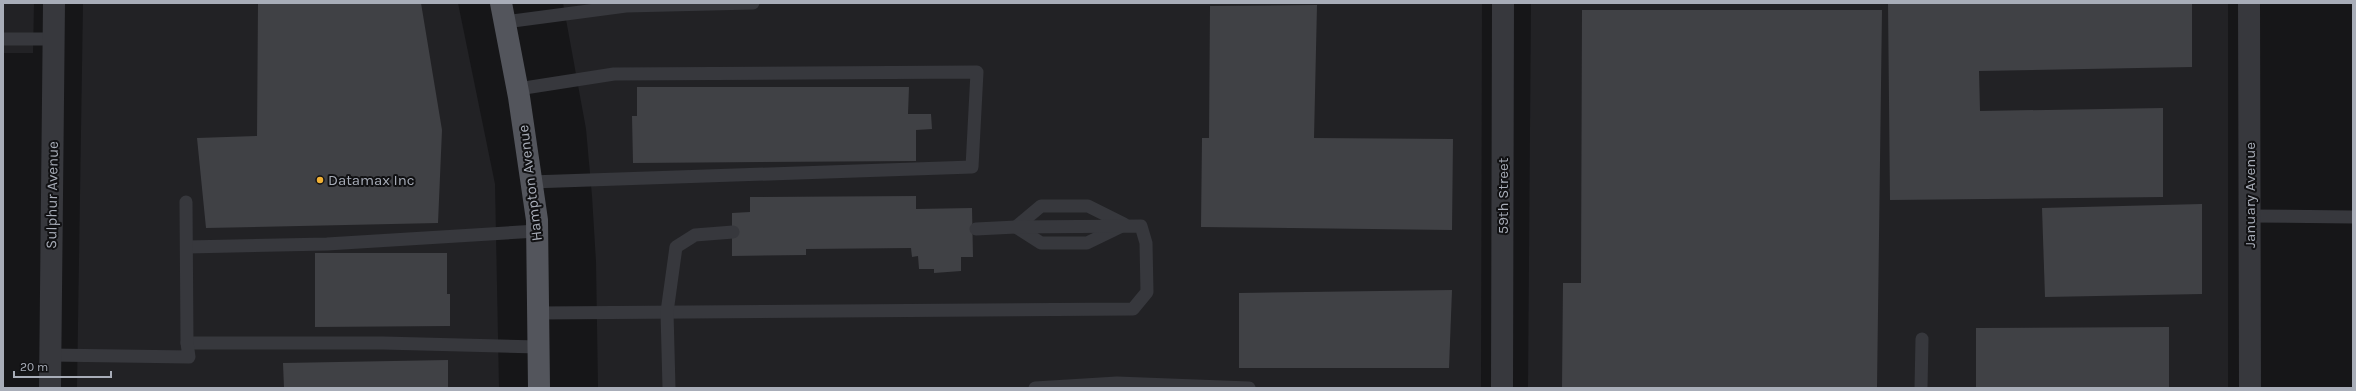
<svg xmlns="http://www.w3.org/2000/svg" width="2356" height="391" font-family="Karla,sans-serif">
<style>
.built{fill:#222225}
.building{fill:#404145}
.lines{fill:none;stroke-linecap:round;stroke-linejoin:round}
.service{stroke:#37383d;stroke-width:13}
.minor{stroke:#37383d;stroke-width:22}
.primary{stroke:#53555c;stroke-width:22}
.poi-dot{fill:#f2b134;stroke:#111113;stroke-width:1.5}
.labels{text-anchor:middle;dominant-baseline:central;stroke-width:4;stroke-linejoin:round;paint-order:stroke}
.poi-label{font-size:15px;fill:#a8adb8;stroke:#111113;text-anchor:start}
.street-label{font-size:15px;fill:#a8adb8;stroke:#111113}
</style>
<rect width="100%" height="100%" fill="#161618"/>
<g class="built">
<path d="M3,3H34L33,53H3Z"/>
<path d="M83,3H458L495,184L499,388H77Z"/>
<path d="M563,3H1482L1481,388H598L596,262L592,196L586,129Z"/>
<path d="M1531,3H2228V388H1528Z"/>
</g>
<g class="building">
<path d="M258,3H421L442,130L438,223L206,228L197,138L257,136Z"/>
<path d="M1888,3H2192V67L1979,71L1980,111L2163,108V197L1890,200Z"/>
<path d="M1317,5L1314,138L1453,139L1452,230L1201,227L1202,138H1209L1210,6Z"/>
<path d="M1582,10H1882L1877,388H1562L1563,283H1581Z"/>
<path d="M637,87H909L908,114H931L932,129L916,130V161L633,163L632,116H637Z"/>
<path d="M916,196V209L972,208L973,257H961V271L934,273V269H919L918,256L912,257L911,248L806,249V255L732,256V213L750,212V197Z"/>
<path d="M2202,204V294L2045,297L2042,208Z"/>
<path d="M315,253H447V294H450V326L315,327Z"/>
<path d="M1452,290L1449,368H1239V293Z"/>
<path d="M2169,327V388H1976V328Z"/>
<path d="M448,360V388H284L283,363Z"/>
</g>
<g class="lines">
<g class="service">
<path d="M505,22L626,6L753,3"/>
<path d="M3,39H54"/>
<path d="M518,89L614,74L977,72L972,167L531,182"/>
<path d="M2250,216L2353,217"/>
<path d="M1016,227L1041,206H1088L1124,224"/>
<path d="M1016,227L1041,243H1087L1120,227"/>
<path d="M187,247L327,244L537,231"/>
<path d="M538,313L1133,309L1147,292L1146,243L1141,226L1016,227L976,229"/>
<path d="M187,343H383L538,347"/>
<path d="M51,355L189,357L187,343L186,202"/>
<path d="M669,388L667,312L676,247L695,235L733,232"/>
<path d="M1035,388L1117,383L1249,388"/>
<path d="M1921,388L1922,339"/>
</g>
<g class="minor">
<path d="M2249,3L2250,388"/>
<path d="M50,388L54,3"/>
<path d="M1502,388L1503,3"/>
</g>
<path class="primary" d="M501,3L519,97L537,220L539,388"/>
</g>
<circle class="poi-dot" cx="320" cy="180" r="4"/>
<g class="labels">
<g class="poi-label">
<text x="328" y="180">Datamax Inc</text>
</g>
<g class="street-label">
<text transform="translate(530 183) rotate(-97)">Hampton Avenue</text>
<text transform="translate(52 195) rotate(-89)">Sulphur Avenue</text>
<text transform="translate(2250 195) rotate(-90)">January Avenue</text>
<text transform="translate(1503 196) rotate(-90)">59th Street</text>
</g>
</g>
<rect width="2356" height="391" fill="none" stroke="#a8adb8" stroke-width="8"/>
<path d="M14 371v6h97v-6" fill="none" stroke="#a8adb8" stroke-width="2"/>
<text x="20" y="371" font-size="12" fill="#a8adb8" stroke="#111113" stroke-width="3" paint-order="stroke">20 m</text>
</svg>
